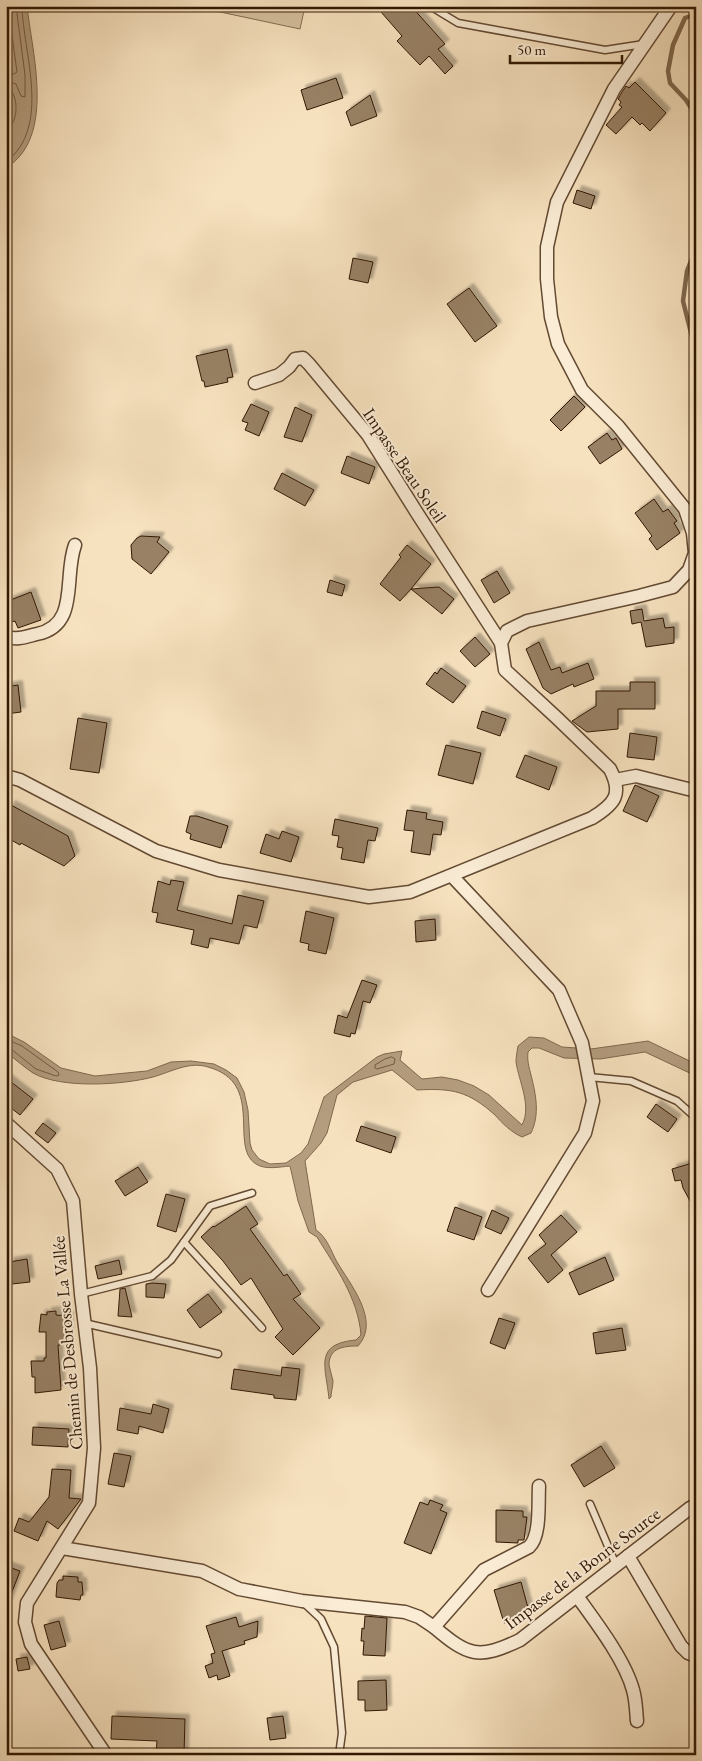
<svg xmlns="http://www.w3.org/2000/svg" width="702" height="1761" font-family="'EB Garamond',serif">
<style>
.green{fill:#d6c09f;stroke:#846c51}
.water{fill:#b49d7f;stroke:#80684d}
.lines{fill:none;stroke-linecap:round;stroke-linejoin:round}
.shore{stroke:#735a41;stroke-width:1}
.stream{stroke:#80684d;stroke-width:4.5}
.building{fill:#988165;stroke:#321803;filter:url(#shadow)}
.lane-casing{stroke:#634a32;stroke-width:9}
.street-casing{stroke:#634a32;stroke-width:15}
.lane{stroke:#faecd5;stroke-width:6}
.street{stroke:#faecd5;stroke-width:12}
.labels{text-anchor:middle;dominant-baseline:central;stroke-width:4;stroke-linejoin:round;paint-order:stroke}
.street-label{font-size:18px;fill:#321803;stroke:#faecd5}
</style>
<defs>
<filter id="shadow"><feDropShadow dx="4.5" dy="-4.5" stdDeviation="1" flood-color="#0004"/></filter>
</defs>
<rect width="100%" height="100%" fill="#f7e2bf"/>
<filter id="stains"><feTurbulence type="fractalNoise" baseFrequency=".004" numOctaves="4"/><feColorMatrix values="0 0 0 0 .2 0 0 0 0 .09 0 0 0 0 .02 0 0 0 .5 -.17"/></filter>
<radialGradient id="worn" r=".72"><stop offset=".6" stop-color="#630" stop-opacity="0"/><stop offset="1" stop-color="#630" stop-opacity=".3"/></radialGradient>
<path class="green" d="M192,6H305L300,29Z"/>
<g class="water">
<path d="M6,6H27C32,53 56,137 6,168V127L10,119L11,108L6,82Z"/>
<path d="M6,1033L24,1042L61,1068L95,1076L147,1071L171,1062L191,1061L214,1064L226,1070L237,1078L244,1092L248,1110L250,1143L252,1150L259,1159L270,1164L286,1163L301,1153L308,1144L324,1097L377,1057L384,1054L402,1051L400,1060L422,1079L442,1077L458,1080L474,1086L489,1095L522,1125C532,1106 519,1082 516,1062C516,1057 517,1052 518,1046L529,1037L544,1038L562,1047L591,1049L648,1041L696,1064V1076L645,1052L600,1059L564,1058L539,1048H532L528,1052C527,1060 529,1067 531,1075C536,1095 540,1114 531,1133L522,1137C511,1132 503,1124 495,1115C468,1091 452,1088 417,1090L392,1070L353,1082L337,1095L327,1133L321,1143L305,1161L316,1230C327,1237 331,1251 337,1262C350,1284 381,1321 358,1346C345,1346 329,1347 329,1365C330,1370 332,1376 333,1381C333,1386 331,1392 331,1397L329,1399C326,1367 313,1344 356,1340L361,1335C358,1298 336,1268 317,1237L309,1232L298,1201L290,1166C279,1167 265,1170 256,1164C228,1146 266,1083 208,1067C189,1061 171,1072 153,1077C123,1085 61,1089 33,1073C24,1067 15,1059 6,1052Z"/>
</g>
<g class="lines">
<g class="shore">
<path d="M6,73L14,74L17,72L8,6"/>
<path d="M6,81L16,84L21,96L25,97V75L16,6"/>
<path d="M6,87C19,89 20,126 6,128"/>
<path d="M6,162C52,127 23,53 22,6"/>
<path d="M6,1039L22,1046L58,1072L59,1075L56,1076L36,1069L11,1049L6,1048"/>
<path d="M392,1057L395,1059L394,1064L377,1069L375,1068V1065L385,1059Z"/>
</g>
<g class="stream">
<path d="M696,14L685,18L673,45L668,71L670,83L686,100L696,116"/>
<path d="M696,248L687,271L683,301L693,341L696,347"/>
</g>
</g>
<g class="building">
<path d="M388,6H411L445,44L438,49L453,66L445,74L429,56L420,65L397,41L402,36L381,12Z"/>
<path d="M336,78L343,98L307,110L301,90Z"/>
<path d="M635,82L666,113L650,131L642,123L640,125L632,117L616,134L606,125L622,107L619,105L621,102L618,99L622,92L626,86L629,88Z"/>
<path d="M370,95L377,116L351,126L346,112Z"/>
<path d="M577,190L595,196L591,209L573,203Z"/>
<path d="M353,258L373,262L368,283L349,279Z"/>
<path d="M469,288L497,326L475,342L447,304Z"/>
<path d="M227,349L233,377L227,378L228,382L205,387L204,381H202L196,356Z"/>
<path d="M574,396L585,407L561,431L550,420Z"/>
<path d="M251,404L269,412L259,436L245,430L248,423L242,421Z"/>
<path d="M295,407L312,415L302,442L284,437Z"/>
<path d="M607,433L612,440L616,438L622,449L600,464L588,447Z"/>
<path d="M347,456L375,467L369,484L341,473Z"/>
<path d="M282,473L314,490L305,506L274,489Z"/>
<path d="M654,499L663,512L668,509L677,521L674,523L680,533L657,550L649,539L652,536L635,513Z"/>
<path d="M141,536L160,537L157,542L169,552L151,574L132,559L131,545L137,538Z"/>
<path d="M407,545L431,564L411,589L439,587L454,599L442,614L411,589L400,601L380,584L401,557L399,555Z"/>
<path d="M497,571L510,593L494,603L481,580Z"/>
<path d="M330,580L345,585L342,596L327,592Z"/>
<path d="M31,592L41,620L18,628L15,621L12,622L7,609L10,608L8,601Z"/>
<path d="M642,609L644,621L663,618L665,628L674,627V643L646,647L641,622L632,624L630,611Z"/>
<path d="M475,637L490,654L475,667L460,651Z"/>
<path d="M539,642L551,670L560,667L562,673L588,663L594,679L574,687L573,684L551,694L543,688L526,649Z"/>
<path d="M441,668L466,686L453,703L426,684L435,672L437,674Z"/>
<path d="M630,682H655V709H618V729L587,732L572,721L596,706V691H630Z"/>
<path d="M18,685L21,712L6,714V687Z"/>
<path d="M482,711L506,719L500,736L477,728Z"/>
<path d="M78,718L107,723L99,773L70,769Z"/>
<path d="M630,733L657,737L654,760L627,757Z"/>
<path d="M446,745L481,753L473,784L438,775Z"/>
<path d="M525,755L557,767L549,790L516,777Z"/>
<path d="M635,785L659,796L647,822L623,811Z"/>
<path d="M11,805L68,836L75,856L64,866L21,843L20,845L6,837V814Z"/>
<path d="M407,810L427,813L426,819L443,822L441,835L433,834L430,855L411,852L414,831L404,830Z"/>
<path d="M190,816H197L228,826L221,848L190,839L191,834L186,832Z"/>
<path d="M335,819L378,828L375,841L368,840L364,863L341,859L343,848L337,847L339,836L332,835Z"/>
<path d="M282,831L299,837L291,862L260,853L266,834L279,839Z"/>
<path d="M171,880L184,882L177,910L232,924L238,895L264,901L257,928L244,925L239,944L210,938L208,948L191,944L194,930L156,922L158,913L152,912L158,881L170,885Z"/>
<path d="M306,911L334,918L326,954L308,950L309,944L300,942Z"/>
<path d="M435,919L436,940L416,942L415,921Z"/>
<path d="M362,980L377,985L370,1003L363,1001L355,1034L351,1033L350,1037L334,1033L338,1015L347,1018Z"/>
<path d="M6,1078L33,1099L20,1115L6,1104Z"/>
<path d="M656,1104L677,1119L668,1132L647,1117Z"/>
<path d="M43,1123L56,1133L48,1143L35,1133Z"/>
<path d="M361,1126L396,1137L391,1153L356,1141Z"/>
<path d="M696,1162V1212L683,1188L681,1180L675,1181L672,1169Z"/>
<path d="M138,1167L148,1182L125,1196L115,1181Z"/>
<path d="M166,1194L185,1199L176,1232L157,1226Z"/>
<path d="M246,1206L258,1224L250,1229L284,1276L287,1274L301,1294L293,1299L320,1328L293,1355L275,1337L283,1329L251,1278L241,1285L223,1261L201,1237L213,1226L214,1227Z"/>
<path d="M455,1207L482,1217L474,1240L447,1231Z"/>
<path d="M492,1210L509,1218L501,1234L485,1227Z"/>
<path d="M561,1215L577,1232L551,1255L563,1270L548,1283L528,1258L546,1244L539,1235Z"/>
<path d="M605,1257L614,1280L579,1295L569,1273Z"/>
<path d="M27,1259L30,1282L12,1284L9,1262Z"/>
<path d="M119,1260L122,1274L98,1279L95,1266Z"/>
<path d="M152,1283L166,1284L164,1298L146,1297V1284Z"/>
<path d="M125,1288L132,1317L118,1316L120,1289Z"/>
<path d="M208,1294L222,1312L200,1328L187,1310Z"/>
<path d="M56,1311V1315L69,1316L68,1340H62V1345H58L61,1390L35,1393V1377H32L31,1361H44V1358H46V1332H39L41,1314L47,1315V1312Z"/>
<path d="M499,1318L515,1323L505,1349L490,1343Z"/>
<path d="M622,1328L626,1350L596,1354L593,1333Z"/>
<path d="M282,1367L300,1369L296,1400L274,1398V1395L231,1389L234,1369L281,1376Z"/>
<path d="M153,1404L169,1409L163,1433L139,1426L138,1434L117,1430L120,1408L151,1414Z"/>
<path d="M33,1427L69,1429L68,1447L32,1445Z"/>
<path d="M601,1446L615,1468L584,1487L571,1465Z"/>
<path d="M114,1453L131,1456L124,1487L108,1484Z"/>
<path d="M52,1469L71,1470L69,1498L81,1499L58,1529L47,1521L38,1541L14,1531L19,1518L29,1522L49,1497Z"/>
<path d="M430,1500L443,1505L440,1510L447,1513L431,1554L404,1543L420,1502L428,1505Z"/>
<path d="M496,1510L523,1511V1517H527L524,1540H518V1543L496,1542Z"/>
<path d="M6,1566L20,1571L7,1605H6Z"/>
<path d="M63,1576L78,1577V1582H82L83,1595H81L80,1600L56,1597L57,1583L59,1580H63Z"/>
<path d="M521,1582L530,1615L504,1623L494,1590Z"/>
<path d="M365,1616L387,1618L385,1656L363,1655L364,1641H361L362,1628L364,1629Z"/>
<path d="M236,1617L239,1627L258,1621L257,1637L244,1641L245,1644L222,1651L230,1676L218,1680L217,1675L209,1678L205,1666L213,1663L211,1654L215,1653L206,1626Z"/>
<path d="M59,1621L66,1646L51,1650L44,1625Z"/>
<path d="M27,1657L30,1669L18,1671L16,1659Z"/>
<path d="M386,1680L387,1710L365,1711V1700H358V1681Z"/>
<path d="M112,1716L185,1719L184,1755L156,1754L157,1741L111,1739Z"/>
<path d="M283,1716L286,1738L270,1740L267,1718Z"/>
</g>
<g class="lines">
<defs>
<g id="lane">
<path d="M430,6L458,23L605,50L644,44"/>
<path d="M589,1077L631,1081L677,1101L696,1118"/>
<path d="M184,1242L262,1328"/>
<path d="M81,1294L152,1276L171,1260L210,1206L252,1193"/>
<path d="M84,1323L218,1354"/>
<path d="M590,1504L616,1565"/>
<path d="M305,1604L321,1619L334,1647L342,1733L339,1755"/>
</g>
<g id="street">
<path d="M255,383L279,375L289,367L295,359L303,358L309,364L368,435L417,513L501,643"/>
<path d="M6,637C18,640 25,637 37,634C80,625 63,577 75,545"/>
<path d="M6,776L20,780L156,851L219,870L369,897L410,892L592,818C615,804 623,794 610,769L557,718L505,670L501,643L507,631L527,621L639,596L673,587L689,570L695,553L693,533L685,509L618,426L582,390L558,344L551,317L547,279V247L557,202L614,89L671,6"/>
<path d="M615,780L636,776L696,791"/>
<path d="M452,876L559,990L582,1043L593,1101L585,1133L488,1290"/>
<path d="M6,1123L57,1169L73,1201L81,1294L90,1368L94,1448L89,1503L27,1603L25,1622L31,1644L106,1755"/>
<path d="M62,1548L202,1571L239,1589L302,1601L405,1612L419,1617L434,1627L484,1570L529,1547C541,1536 538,1503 539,1486"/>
<path d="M628,1556L681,1646L688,1653L696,1656"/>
<path d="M577,1596C595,1621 625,1660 633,1690C636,1700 636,1710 637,1721"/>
<path d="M434,1627C468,1656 478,1660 520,1640L690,1508L696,1505"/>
</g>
</defs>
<use href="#lane" class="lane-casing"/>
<use href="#street" class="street-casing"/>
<use href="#lane" class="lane"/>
<use href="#street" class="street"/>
</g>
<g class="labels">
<g class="street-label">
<text transform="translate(405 465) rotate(56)">Impasse Beau Soleil</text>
<text transform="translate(67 1343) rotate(-95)">Chemin de Desbrosse La Vallée</text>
<text transform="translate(582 1568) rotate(-37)">Impasse de la Bonne Source</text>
</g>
</g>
<rect width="702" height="1761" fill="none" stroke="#f7e2bf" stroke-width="25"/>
<rect x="8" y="8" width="687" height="1746" fill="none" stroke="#321803" stroke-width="2.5"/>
<rect x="12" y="12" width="677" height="1736" fill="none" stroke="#321803"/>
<path d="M510 55v8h112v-8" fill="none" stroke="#321803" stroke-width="2.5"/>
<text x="517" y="55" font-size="15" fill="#321803" stroke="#faecd5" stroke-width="4" paint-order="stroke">50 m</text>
<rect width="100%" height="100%" filter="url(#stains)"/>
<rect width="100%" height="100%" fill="url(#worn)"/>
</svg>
